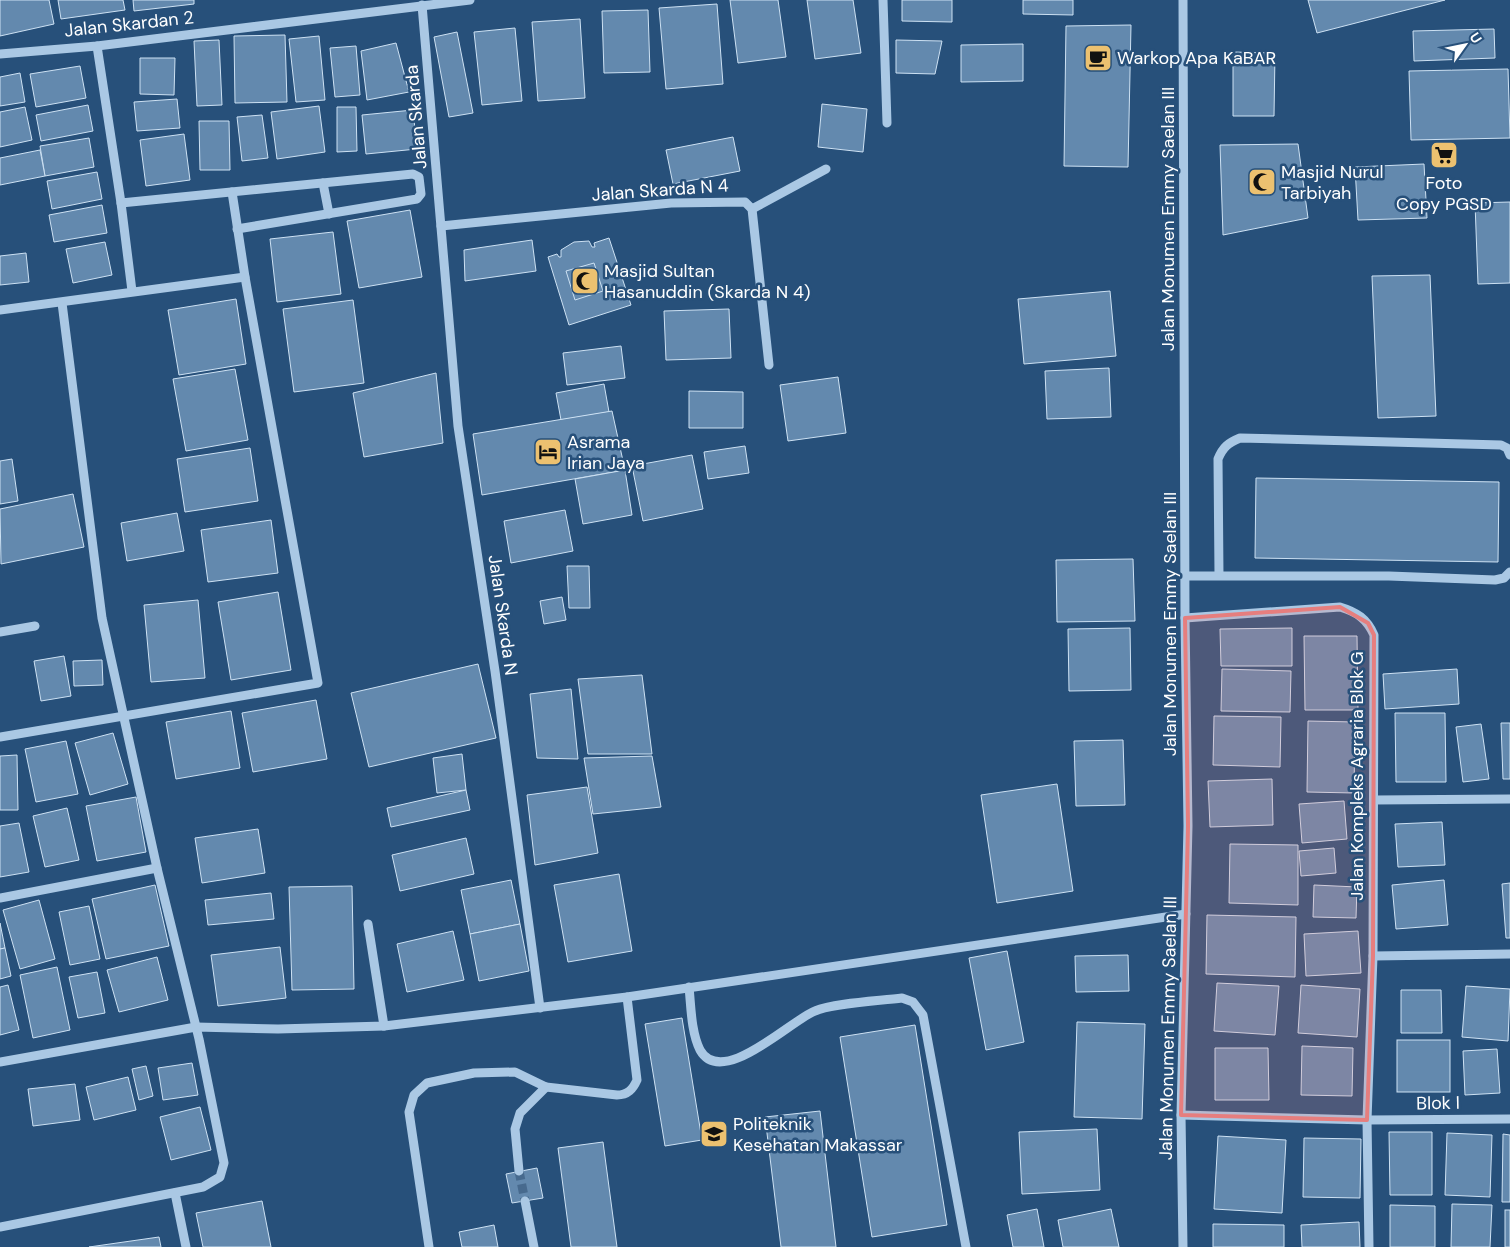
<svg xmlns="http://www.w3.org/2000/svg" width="1510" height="1247" font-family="'DM Sans',sans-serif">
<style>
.building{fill:#6389ae;stroke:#cde1f3}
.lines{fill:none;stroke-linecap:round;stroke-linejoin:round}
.minor-tunnel{stroke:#476a8e;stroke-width:9;stroke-dasharray:9 4.5;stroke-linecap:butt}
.minor{stroke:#aac8e4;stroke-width:9}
.marked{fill:#e67e7e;fill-opacity:0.2;stroke:#e67e7e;stroke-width:4;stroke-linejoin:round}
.labels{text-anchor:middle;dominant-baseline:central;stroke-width:5;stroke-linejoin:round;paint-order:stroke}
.street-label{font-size:18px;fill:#fff;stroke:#27507a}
.poi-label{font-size:18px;fill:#fff;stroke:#27507a;text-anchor:start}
</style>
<rect width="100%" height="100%" fill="#27507a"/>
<g class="building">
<path d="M0,0H49L54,24L0,36Z"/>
<path d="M58,0H123L125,10L61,19Z"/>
<path d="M133,0H194V4L134,11Z"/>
<path d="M730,0H778L786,57L738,63Z"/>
<path d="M807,0H853L861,53L815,59Z"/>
<path d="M902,0H952V22L902,21Z"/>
<path d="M1023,0H1073V15L1023,14Z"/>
<path d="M1308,0H1445L1317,33Z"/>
<path d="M717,4L723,84L666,89L659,8Z"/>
<path d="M648,10L650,72L604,73L602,11Z"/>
<path d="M580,19L585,98L538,101L532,22Z"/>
<path d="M1131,25L1128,167L1064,166L1066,26Z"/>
<path d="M515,28L522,101L482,105L474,32Z"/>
<path d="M1494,29L1495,58L1414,61L1413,31Z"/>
<path d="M457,32L473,113L449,117L434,37Z"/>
<path d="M285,35L287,102L235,103L234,36Z"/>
<path d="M319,36L325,100L296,102L289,39Z"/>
<path d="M219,40L222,105L197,106L194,41Z"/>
<path d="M896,40L942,41L935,74L896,73Z"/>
<path d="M396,43L409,92L367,100L361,51Z"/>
<path d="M1023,44V81L961,82V45Z"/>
<path d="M356,46L360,95L335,97L330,48Z"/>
<path d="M1233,52L1275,53L1274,116H1233Z"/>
<path d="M140,58H175L174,95L140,94Z"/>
<path d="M80,66L86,98L36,107L30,74Z"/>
<path d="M1508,69L1510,138L1411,140L1409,71Z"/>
<path d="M20,73L25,102L0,106V77Z"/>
<path d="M177,99L180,128L137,131L134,102Z"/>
<path d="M822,104L867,109L863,152L818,147Z"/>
<path d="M88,105L93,131L41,141L36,115Z"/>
<path d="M319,106L325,152L277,159L271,112Z"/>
<path d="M25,107L32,140L0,147V112Z"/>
<path d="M337,107H356L357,151L337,152Z"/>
<path d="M413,110L417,149L366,154L362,115Z"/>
<path d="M262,115L268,158L242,161L237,117Z"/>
<path d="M199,121H229L230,170H200Z"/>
<path d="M184,134L190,180L146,186L140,140Z"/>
<path d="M733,137L740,171L673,184L666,150Z"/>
<path d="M89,138L94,167L45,176L40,146Z"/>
<path d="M1298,144L1308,218L1223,235L1220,145Z"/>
<path d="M40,150L45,176L0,185V158Z"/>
<path d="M1424,164L1427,218L1358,220L1355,167Z"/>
<path d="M97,172L102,199L52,209L47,181Z"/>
<path d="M1510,202V283L1478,284L1475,203Z"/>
<path d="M102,205L107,233L54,242L49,215Z"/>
<path d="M410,210L422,277L359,288L347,221Z"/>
<path d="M333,232L341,294L277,302L270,239Z"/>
<path d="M609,238L631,305L569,325L548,257L557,254L559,257H561V250L574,242L589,241L592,247H595L594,243Z"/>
<path d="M532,240L536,271L465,281L464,250Z"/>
<path d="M105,242L112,275L73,283L66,249Z"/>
<path d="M26,253L29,282L0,285V256Z"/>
<path d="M594,263L603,291L575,300L566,271Z"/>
<path d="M1430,275L1436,416L1378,418L1372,276Z"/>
<path d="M1110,291L1116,356L1024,364L1018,299Z"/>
<path d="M236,299L246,364L179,375L168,310Z"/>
<path d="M353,300L364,383L294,392L283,309Z"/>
<path d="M729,309L731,358L666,360L664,311Z"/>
<path d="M621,346L625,378L567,385L563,353Z"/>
<path d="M1109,368L1111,417L1047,419L1045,371Z"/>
<path d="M235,369L248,440L186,451L173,379Z"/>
<path d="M436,373L443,443L364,457L353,393Z"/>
<path d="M838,377L846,433L788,441L780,385Z"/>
<path d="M604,384L609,412L561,420L556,393Z"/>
<path d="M689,391L743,392V428H689Z"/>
<path d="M612,411L625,470L482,495L473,434Z"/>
<path d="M745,446L749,473L708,479L704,452Z"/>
<path d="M250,448L258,501L185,512L177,459Z"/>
<path d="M692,455L703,509L643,521L632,466Z"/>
<path d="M12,459L18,501L0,504V461Z"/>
<path d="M625,470L632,515L583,524L575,479Z"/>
<path d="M1256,478L1499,482L1498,562L1255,558Z"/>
<path d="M73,494L84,547L1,564L0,509Z"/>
<path d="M565,510L573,551L511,563L504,521Z"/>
<path d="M177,513L184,551L127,561L121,523Z"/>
<path d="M271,520L278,573L208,582L201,530Z"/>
<path d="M1133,559L1135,621L1057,622L1056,560Z"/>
<path d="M567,566H589L590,608H569Z"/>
<path d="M278,592L291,670L231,680L218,602Z"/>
<path d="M562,597L566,620L544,624L540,601Z"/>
<path d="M198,600L205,678L151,682L144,605Z"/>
<path d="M1130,628L1131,690L1069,691L1068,629Z"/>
<path d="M1292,628V666H1221L1220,629Z"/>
<path d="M1304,636H1357L1358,710H1305Z"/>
<path d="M64,656L71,696L41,701L34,661Z"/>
<path d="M102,660L103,685L74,686L73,661Z"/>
<path d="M478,664L496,738L369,767L351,693Z"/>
<path d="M1222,669L1291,671L1290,712L1221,711Z"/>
<path d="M1457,669L1459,704L1385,709L1383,674Z"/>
<path d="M642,675L652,754H588L578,679Z"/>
<path d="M571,689L578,759L537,758L530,694Z"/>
<path d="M316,700L327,759L253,772L242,713Z"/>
<path d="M231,711L240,768L176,779L166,722Z"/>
<path d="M1395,713H1445L1446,782H1396Z"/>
<path d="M1214,716L1281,717L1280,767L1213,765Z"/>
<path d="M1308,721L1355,722L1354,793L1307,792Z"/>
<path d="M1501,723H1510V779H1503Z"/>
<path d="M1481,724L1489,779L1463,782L1456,727Z"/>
<path d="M113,733L128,784L90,795L75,743Z"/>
<path d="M1123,740L1125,805L1076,806L1074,741Z"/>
<path d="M66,741L78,794L36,802L25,749Z"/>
<path d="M462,754L466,790L437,793L433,758Z"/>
<path d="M17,755L18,810H0V756Z"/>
<path d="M652,756L661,807L593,814L584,758Z"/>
<path d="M1272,779L1273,825L1210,827L1208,781Z"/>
<path d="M1057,784L1073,891L997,903L981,795Z"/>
<path d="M587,787L598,853L535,865L527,795Z"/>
<path d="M466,790L470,810L391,827L387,808Z"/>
<path d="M136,797L146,852L97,861L86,806Z"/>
<path d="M1344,801L1347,839L1302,843L1299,804Z"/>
<path d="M67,808L79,860L45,867L33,816Z"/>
<path d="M1442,822L1445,865L1398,867L1395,824Z"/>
<path d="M19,823L29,872L0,877V826Z"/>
<path d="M258,829L265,873L202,883L195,838Z"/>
<path d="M466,838L474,874L400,891L392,855Z"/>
<path d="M1230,844L1298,845V905L1229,903Z"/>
<path d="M1334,848L1336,873L1301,876L1299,851Z"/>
<path d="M619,874L632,951L568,962L554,885Z"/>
<path d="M511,880L520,924L470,934L461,890Z"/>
<path d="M1444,880L1448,925L1396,929L1392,885Z"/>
<path d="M1510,883V938H1506L1502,884Z"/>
<path d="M155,885L169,946L106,959L92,899Z"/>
<path d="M1314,885L1357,887L1356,918L1313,917Z"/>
<path d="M352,886L354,989L292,990L289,887Z"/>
<path d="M271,893L274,919L208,925L205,900Z"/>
<path d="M39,900L55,959L20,969L3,910Z"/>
<path d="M89,906L100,959L70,965L59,912Z"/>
<path d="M1207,915L1296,917L1295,977L1206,974Z"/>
<path d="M0,923L5,948L0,949Z"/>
<path d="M520,924L529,971L479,981L470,934Z"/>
<path d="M453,931L464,980L407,992L397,944Z"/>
<path d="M1358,931L1361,973L1306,976L1304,934Z"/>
<path d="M280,947L286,998L218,1006L211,955Z"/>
<path d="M5,948L11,976L0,979V949Z"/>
<path d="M1007,951L1024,1042L986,1050L969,958Z"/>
<path d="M1128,955L1129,991L1076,992L1075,956Z"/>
<path d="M157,957L168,1000L119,1012L107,970Z"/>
<path d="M57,967L70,1030L33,1038L20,975Z"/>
<path d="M97,972L105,1013L78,1018L69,977Z"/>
<path d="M1217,983L1279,986L1275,1035L1214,1031Z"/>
<path d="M8,985L19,1030L0,1035V987Z"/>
<path d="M1301,985L1360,989L1357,1037L1298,1033Z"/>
<path d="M1466,986L1510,989L1508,1041L1462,1037Z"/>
<path d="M1401,990H1441L1442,1033H1401Z"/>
<path d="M682,1018L702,1140L665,1146L645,1024Z"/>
<path d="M1077,1022L1145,1024L1142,1119L1074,1117Z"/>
<path d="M915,1025L947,1225L872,1237L840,1037Z"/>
<rect x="1397" y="1040" width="53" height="52"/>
<path d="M1302,1046L1353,1048L1352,1096L1301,1095Z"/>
<path d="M1215,1048H1268L1269,1100H1215Z"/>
<path d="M1497,1049L1500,1093L1465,1095L1463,1051Z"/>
<path d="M192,1063L198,1095L163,1100L158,1068Z"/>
<path d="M146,1066L153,1096L139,1100L132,1069Z"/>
<path d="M128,1077L136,1110L94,1120L86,1087Z"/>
<path d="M75,1084L80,1120L33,1126L28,1089Z"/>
<path d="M200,1107L211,1150L171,1160L160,1117Z"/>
<path d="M820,1111L836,1247H781L765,1117Z"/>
<path d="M1097,1129L1100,1190L1022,1194L1019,1132Z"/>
<path d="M1389,1132H1432V1195H1390Z"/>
<path d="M1447,1133L1492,1135L1490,1197L1445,1195Z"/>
<path d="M1503,1134L1510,1135V1202H1502Z"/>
<path d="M1218,1136L1286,1140L1282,1213L1214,1209Z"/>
<path d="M1304,1138L1361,1139L1360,1198L1303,1197Z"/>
<path d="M603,1142L617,1247H571L558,1148Z"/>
<path d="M537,1168L543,1198L512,1203L506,1174Z"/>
<path d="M262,1201L271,1247H203L196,1213Z"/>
<path d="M1452,1204L1492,1205L1490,1247H1451Z"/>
<path d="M1390,1205L1435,1206V1247H1390Z"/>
<path d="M1037,1209L1044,1247H1013L1007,1215Z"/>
<path d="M1111,1209L1119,1247H1063L1058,1220Z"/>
<rect x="1505" y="1210" width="5" height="37"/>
<path d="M1359,1222L1360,1247H1302L1301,1225Z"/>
<path d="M1213,1224L1284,1225V1247H1213Z"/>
<path d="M494,1225L498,1247H462L459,1232Z"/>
<path d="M159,1237L161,1247H89Z"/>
</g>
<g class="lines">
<path class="minor-tunnel" d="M519,1171L525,1201"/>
<g class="minor">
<path d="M883,0L887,123"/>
<path d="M1183,0L1185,618L1188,826L1181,1115L1183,1247"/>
<path d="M422,5L458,426L495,671L540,1008"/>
<path d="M97,46L121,203L413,174L419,177L421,194L417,199L237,229"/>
<path d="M0,54L97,46L470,0"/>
<path d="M323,183L329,214"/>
<path d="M121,203L132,291"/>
<path d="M752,209L826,169"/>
<path d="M441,226L671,203L745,202L752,209L769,365"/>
<path d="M0,310L245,277"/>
<path d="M1219,575L1218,459C1223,447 1228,443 1240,438L1501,445L1507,448L1510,455"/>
<path d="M1186,576H1389L1495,580L1504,578L1510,572"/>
<path d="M1185,618L1340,607C1357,612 1367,619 1374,635L1373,956L1367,1120L1369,1247"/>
<path d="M0,632L35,626"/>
<path d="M0,737L318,683L245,277L232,192"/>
<path d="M1374,800L1510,799"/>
<path d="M0,898L157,868"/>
<path d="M368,924L384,1026"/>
<path d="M1373,956L1510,954"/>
<path d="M689,987C691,1006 691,1032 700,1050C722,1089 791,1020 815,1011C834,1003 879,1001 902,998L913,1002L923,1015L966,1247"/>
<path d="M0,1062L196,1027L278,1029L384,1026L627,997L1186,914"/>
<path d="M546,1087L617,1095C628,1095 633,1089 637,1080L627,997"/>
<path d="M1181,1115L1367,1120L1510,1119"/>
<path d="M175,1193L186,1247"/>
<path d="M525,1201L534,1247"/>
<path d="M0,1227L203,1187L220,1177L224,1163L199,1039L157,868L102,618L62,303"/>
<path d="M429,1247L409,1112L414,1095L427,1083L474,1073L515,1072L546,1087L520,1113L515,1129L519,1171"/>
</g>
</g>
<path class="marked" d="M1340,607L1368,623L1374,635L1373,956L1367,1120L1181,1115L1188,826L1185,618Z"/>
<defs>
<symbol id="cafe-square" viewBox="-11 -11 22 22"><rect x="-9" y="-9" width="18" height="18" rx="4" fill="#ecc170" stroke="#27507a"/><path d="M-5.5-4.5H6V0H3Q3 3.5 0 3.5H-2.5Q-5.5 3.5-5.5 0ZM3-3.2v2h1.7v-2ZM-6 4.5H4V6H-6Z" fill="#111"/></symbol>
<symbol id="supermarket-square" viewBox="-11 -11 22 22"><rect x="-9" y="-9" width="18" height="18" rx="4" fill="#ecc170" stroke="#27507a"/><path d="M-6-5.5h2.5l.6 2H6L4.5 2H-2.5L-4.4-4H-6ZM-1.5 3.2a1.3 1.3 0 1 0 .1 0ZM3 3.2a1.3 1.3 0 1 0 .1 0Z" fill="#111"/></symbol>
<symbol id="mosque-square" viewBox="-11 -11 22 22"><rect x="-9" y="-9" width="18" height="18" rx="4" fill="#ecc170" stroke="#27507a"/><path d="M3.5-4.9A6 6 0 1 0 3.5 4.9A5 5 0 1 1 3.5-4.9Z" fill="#111"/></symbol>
<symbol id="hotel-square" viewBox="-11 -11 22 22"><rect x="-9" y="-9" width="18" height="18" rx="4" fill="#ecc170" stroke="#27507a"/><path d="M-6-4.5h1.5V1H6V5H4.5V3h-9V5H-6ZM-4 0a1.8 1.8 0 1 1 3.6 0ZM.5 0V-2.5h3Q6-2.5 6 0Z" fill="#111"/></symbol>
<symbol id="school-square" viewBox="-11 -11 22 22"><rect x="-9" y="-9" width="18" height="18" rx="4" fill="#ecc170" stroke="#27507a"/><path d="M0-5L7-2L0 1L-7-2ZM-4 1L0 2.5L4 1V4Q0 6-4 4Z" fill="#111"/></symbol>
</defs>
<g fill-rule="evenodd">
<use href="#cafe-square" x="1082" y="42" width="32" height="32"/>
<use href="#supermarket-square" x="1428" y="139" width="32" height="32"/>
<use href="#mosque-square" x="1246" y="166" width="32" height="32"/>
<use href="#mosque-square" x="569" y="265" width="32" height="32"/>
<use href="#hotel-square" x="532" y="436" width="32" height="32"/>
<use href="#school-square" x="698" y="1118" width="32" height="32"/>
</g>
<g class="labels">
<g class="street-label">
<text transform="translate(129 24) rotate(-6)">Jalan Skardan 2</text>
<text transform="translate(416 117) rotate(-95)">Jalan Skarda</text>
<text transform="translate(660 190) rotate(-4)">Jalan Skarda N 4</text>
<text transform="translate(1168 219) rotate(-90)">Jalan Monumen Emmy Saelan III</text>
<text transform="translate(503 615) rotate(82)">Jalan Skarda N</text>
<text transform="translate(1170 624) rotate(-90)">Jalan Monumen Emmy Saelan III</text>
<text transform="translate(1357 776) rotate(-90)">Jalan Kompleks Agraria Blok G</text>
<text transform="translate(1168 1028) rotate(-89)">Jalan Monumen Emmy Saelan III</text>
<text transform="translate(1438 1103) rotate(-1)">Blok I</text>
</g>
<g class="poi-label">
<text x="1117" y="58">Warkop Apa KaBAR</text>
<text x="1281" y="172">Masjid Nurul<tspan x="1281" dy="21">Tarbiyah</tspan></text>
<text x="1444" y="183" text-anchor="middle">Foto<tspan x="1444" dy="21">Copy PGSD</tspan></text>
<text x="604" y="271">Masjid Sultan<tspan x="604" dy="21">Hasanuddin (Skarda N 4)</tspan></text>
<text x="567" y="442">Asrama<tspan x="567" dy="21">Irian Jaya</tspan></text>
<text x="733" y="1124">Politeknik<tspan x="733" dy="21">Kesehatan Makassar</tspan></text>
</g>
</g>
<g transform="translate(1465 45) rotate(57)" stroke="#27507a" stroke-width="4" paint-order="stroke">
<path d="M0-4L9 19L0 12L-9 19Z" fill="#ffffff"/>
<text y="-8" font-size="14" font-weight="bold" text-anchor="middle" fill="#ffffff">U</text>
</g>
</svg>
